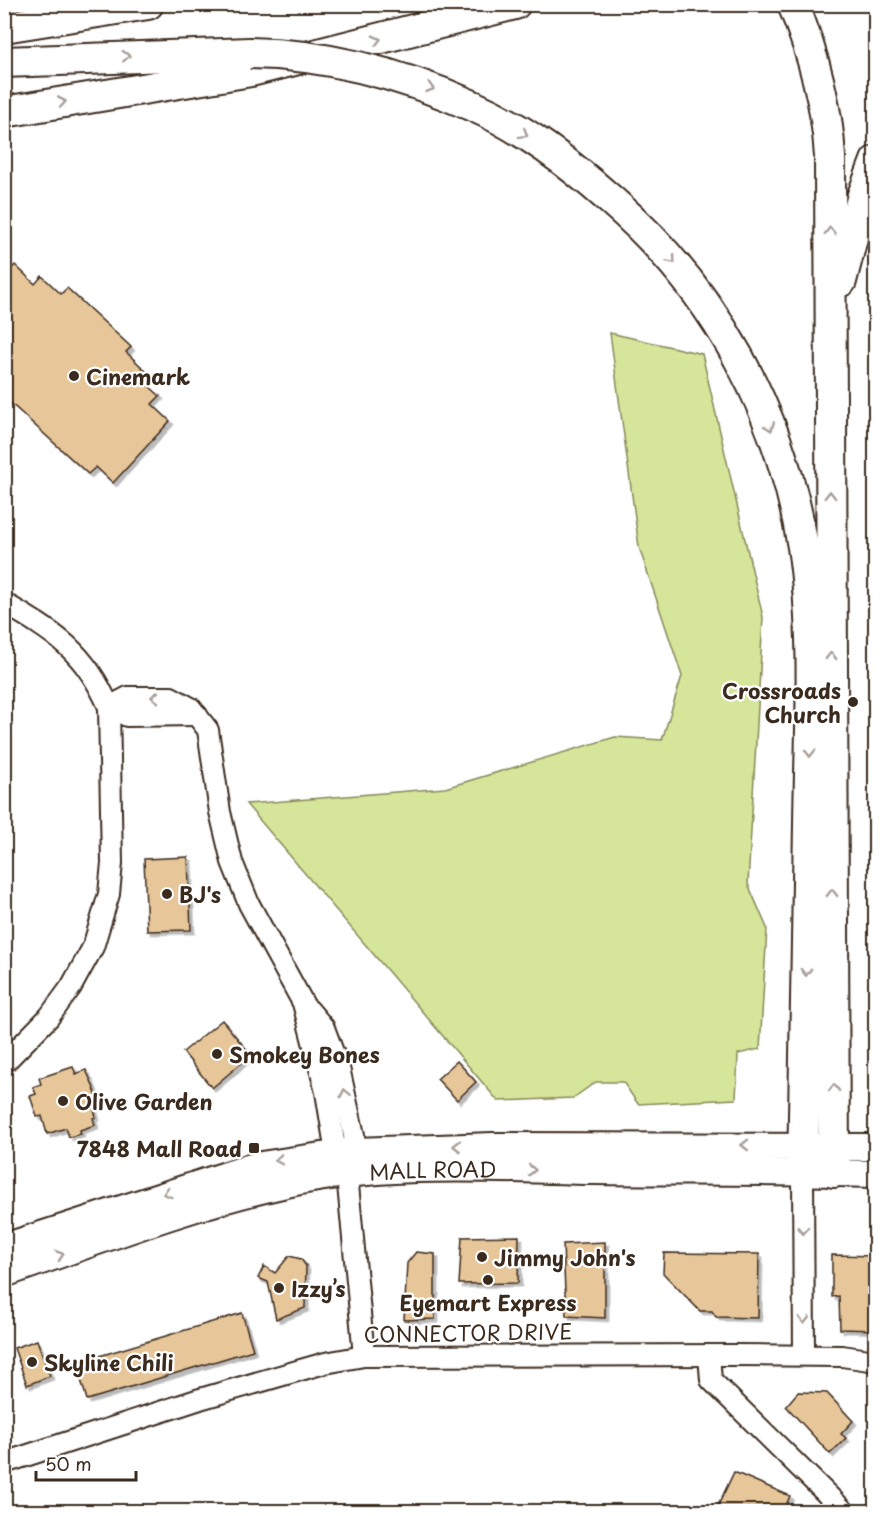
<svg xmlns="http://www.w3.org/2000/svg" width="880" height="1516" font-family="'Playpen Sans',sans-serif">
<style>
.green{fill:#d5e599;stroke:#88885c;stroke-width:1.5}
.building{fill:#e7c699;stroke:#3b2a1e;stroke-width:1.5;filter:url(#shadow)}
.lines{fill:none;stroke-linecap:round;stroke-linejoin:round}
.minor-casing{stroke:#3b2a1e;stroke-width:24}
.major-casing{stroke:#3b2a1e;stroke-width:30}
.highway-casing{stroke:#3b2a1e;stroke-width:34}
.minor{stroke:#fff;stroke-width:20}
.major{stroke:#fff;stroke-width:26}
.highway{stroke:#fff;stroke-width:30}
.highway-bridge-casing{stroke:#3b2a1e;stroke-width:34;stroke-linecap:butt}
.highway-bridge{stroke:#fff;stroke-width:30}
.oneway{stroke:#a79f9a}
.poi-dot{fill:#3b2a1e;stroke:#fff;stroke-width:2}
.labels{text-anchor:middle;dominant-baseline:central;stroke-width:4.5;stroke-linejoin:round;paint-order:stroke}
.poi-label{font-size:21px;font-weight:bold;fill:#3b2a1e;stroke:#fff;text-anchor:start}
.street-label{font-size:21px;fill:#3b2a1e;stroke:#fff}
</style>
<defs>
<filter id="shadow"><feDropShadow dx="3.5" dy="3.5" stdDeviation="0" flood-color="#0004"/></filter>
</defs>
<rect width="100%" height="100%" fill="#fff"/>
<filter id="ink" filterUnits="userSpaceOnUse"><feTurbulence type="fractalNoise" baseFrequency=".0167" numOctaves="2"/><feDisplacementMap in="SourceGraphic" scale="12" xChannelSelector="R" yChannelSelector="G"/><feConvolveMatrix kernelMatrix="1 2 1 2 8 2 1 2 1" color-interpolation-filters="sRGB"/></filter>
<g filter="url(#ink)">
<path class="green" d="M610,333L702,354L763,617L748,884L767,928L760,1049L738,1054L736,1099L638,1104L623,1082H596L573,1098L498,1101L246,804L445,788L615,737L662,740L682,676L639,547Z"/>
<g class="building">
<path d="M15,265L35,284L42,276L61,294L67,288L131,347L126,352L147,372L141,379L160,396L152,404L170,421L113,483L96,467L88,474L4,397V277Z"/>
<path d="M188,857L191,930L147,931L144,859Z"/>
<path d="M222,1020L251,1055L212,1088L183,1052Z"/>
<path d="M457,1061L476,1082L457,1100L437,1079Z"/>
<path d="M73,1067L76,1074L86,1070L92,1083L98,1100L92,1102L96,1117L93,1118L95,1125L80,1130L81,1134L69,1137L66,1128L47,1134L42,1116L37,1117L30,1096L36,1094L33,1087L41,1084L39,1078Z"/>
<path d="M519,1236L518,1283L459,1284L462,1237Z"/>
<path d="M605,1242V1318L566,1316L563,1244Z"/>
<path d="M416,1252L435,1254V1319L404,1320L407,1263Z"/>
<path d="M664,1253L759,1254L758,1318L716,1317L712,1311H700L663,1273Z"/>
<path d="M832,1255L876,1256V1330L840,1329L839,1296L832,1297Z"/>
<path d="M289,1256L301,1259L306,1266L305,1308L276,1319L268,1282L258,1278L264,1266L275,1273Z"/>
<path d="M242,1313L253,1350L87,1400L76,1363Z"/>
<path d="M37,1340L50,1376L27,1385L14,1348Z"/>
<path d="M798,1392L827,1393L853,1421L841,1434L846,1438L830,1454L786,1406Z"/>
<path d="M734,1472L790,1496L783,1512H715Z"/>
</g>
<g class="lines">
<defs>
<g id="minor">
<path d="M4,603C55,633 85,651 109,707L112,863L109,894L93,947L71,987L49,1017L4,1063"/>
<path d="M109,707L128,697H171L191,708L208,730L220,812L232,862L249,904L303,1003L326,1092L336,1153L342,1164"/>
<path d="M109,707L127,716L197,715"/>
<path d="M309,1010L324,1028L339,1068L354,1135L355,1151L347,1174L364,1356"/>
<path d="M803,1174L804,1355"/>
<path d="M709,1355L711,1380L845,1512"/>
<path d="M4,1463L200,1399L325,1363L364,1356L732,1355L842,1356L876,1361"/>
</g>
<g id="major">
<path d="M4,1247L254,1166L355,1151L493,1146L876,1147"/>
<path id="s1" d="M4,1274C97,1242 190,1205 286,1184C386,1162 492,1169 594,1171C688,1172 782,1171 876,1174"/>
</g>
<g id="highway">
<path d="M793,4C813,53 827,104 830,157L834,1172"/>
<path d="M4,27L148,4"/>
<path d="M4,62L250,53"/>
<path d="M473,106C524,128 570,164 612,201C715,290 781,412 803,547C817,638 810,733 809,824C807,941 805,1057 803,1174"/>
<path d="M4,112L251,71L515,4"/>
<path d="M841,281L863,195L876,161"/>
</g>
</defs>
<use href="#minor" class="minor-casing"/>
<use href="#major" class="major-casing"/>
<use href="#highway" class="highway-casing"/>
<use href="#minor" class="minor"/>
<use href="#major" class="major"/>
<use href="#highway" class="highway"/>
<defs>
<path id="highway-bridge" d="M250,53C326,54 403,75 473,106"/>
</defs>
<use href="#highway-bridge" class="highway-bridge-casing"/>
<use href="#highway-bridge" class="highway-bridge"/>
</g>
<defs><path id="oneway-chevron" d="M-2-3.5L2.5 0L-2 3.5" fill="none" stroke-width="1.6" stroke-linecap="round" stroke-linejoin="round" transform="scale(1.5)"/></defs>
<g class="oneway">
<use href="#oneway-chevron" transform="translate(377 40) rotate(-14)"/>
<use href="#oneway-chevron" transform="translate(126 56) rotate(-3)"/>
<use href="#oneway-chevron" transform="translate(430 88) rotate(17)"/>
<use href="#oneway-chevron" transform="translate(62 102) rotate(-10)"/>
<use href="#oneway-chevron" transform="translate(524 134) rotate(32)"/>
<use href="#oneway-chevron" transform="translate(830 231) rotate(-90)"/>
<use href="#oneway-chevron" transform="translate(672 260) rotate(49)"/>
<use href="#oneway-chevron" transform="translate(770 427) rotate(69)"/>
<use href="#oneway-chevron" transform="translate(830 495) rotate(-90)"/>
<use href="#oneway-chevron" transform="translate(831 656) rotate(-90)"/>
<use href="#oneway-chevron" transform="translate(155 697) rotate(180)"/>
<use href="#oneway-chevron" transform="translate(810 753) rotate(91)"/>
<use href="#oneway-chevron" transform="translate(832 893) rotate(-90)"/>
<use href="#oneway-chevron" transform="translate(806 972) rotate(91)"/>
<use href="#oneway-chevron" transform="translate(834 1088) rotate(-91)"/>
<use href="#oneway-chevron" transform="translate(345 1093) rotate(-102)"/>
<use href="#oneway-chevron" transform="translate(745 1145) rotate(180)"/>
<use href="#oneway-chevron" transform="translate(457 1146) rotate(179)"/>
<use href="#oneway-chevron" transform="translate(279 1160) rotate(172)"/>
<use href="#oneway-chevron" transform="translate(532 1170) rotate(1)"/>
<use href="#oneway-chevron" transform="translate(167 1193) rotate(162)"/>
<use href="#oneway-chevron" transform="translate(803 1230) rotate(90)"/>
<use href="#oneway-chevron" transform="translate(60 1255) rotate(-19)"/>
<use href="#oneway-chevron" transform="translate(804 1320) rotate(90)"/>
</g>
</g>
<g class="poi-dot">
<circle cx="74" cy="376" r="6"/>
<circle cx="853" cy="702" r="6"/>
<circle cx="167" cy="894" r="6"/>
<circle cx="217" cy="1054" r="6"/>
<circle cx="63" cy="1101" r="6"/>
<rect x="248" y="1142" width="12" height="12" rx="3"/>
<circle cx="482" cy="1257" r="6"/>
<circle cx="488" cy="1280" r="6"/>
<circle cx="279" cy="1288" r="6"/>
<circle cx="32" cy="1362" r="6"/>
</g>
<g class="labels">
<g class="poi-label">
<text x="86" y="376">Cinemark</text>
<text x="841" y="690" text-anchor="end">Crossroads<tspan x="841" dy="24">Church</tspan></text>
<text x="179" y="894">BJ's</text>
<text x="229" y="1054">Smokey Bones</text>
<text x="75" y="1101">Olive Garden</text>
<text x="242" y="1148" text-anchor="end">7848 Mall Road</text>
<text x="494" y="1257">Jimmy John's</text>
<text x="291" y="1288">Izzy’s</text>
<text x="488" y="1302" text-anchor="middle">Eyemart Express</text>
<text x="44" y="1362">Skyline Chili</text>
</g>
<g class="street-label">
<text stroke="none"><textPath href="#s1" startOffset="444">MALL ROAD</textPath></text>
<text transform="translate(468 1332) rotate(-1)">CONNECTOR DRIVE</text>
</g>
</g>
<rect width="880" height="1516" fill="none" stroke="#fff" stroke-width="24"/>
<rect x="12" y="12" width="856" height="1492" fill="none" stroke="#3b2a1e" stroke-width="2" filter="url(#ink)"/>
<path d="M36 1471v9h100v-9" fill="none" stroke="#3b2a1e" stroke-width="3"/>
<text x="45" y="1471" font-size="18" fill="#3b2a1e" stroke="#ffffff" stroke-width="4.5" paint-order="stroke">50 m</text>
</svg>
